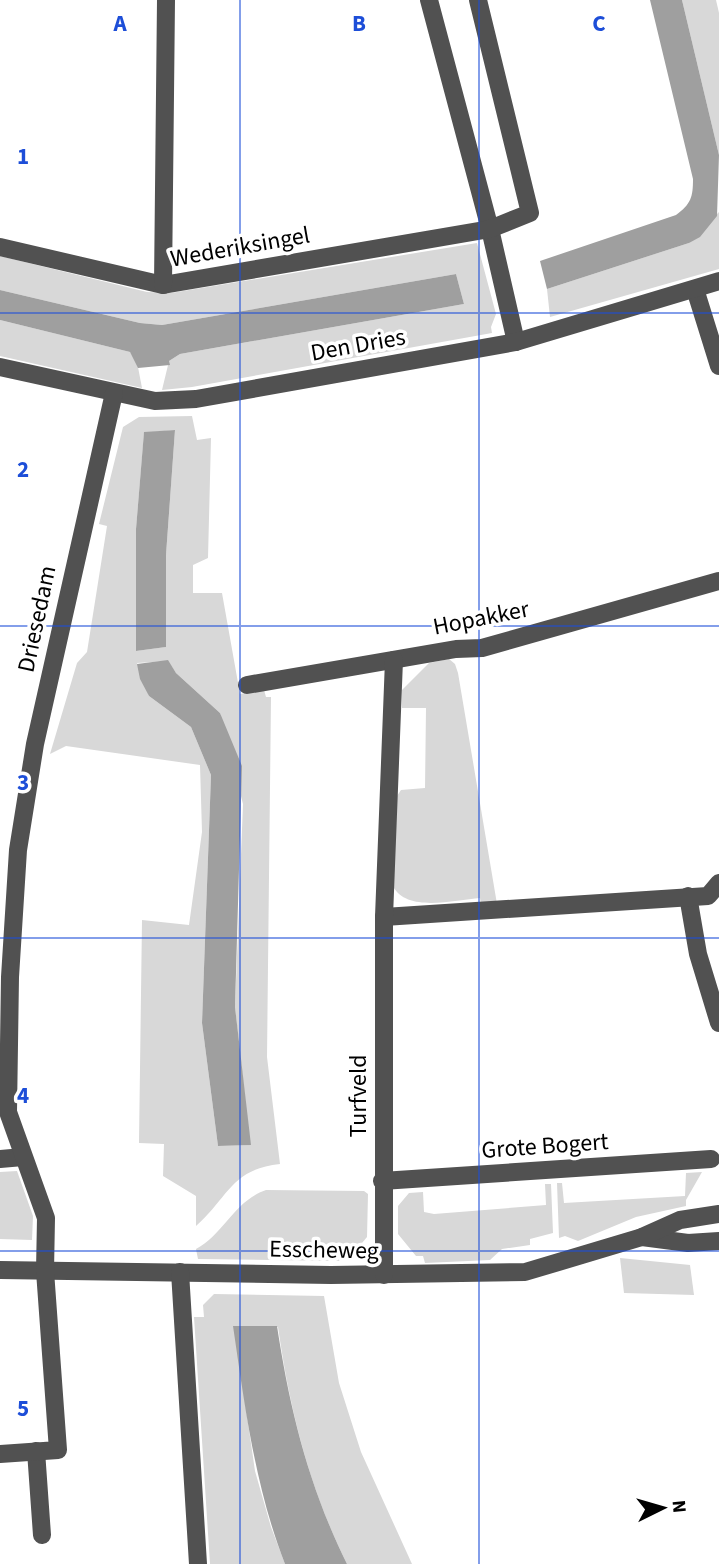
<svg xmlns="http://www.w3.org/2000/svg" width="719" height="1564" font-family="'Source Sans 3',sans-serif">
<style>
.green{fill:#d8d8d8;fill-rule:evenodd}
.water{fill:#9f9f9f}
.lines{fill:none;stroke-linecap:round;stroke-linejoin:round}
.minor{stroke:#515151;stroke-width:18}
.grid{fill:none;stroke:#1d4ed8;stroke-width:2;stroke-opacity:0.55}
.labels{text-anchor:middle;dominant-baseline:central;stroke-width:7;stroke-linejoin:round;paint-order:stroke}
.street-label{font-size:24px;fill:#000;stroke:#fff}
.grid-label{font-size:23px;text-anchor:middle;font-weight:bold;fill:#1d4ed8;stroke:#fff;stroke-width:7;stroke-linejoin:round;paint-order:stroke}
</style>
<rect width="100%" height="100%" fill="#fff"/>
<g class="green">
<path d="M682,0H716L719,13V155Z"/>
<path d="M719,212V269L550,317L547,289L689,243Z"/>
<path d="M477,243L496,314L491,327L492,333L192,387L162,390L169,361L180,354L464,304L456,274L162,325L140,323L0,290V256L147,292L171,293Z"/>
<path d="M0,320L130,352L137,362L142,388L0,356Z"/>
<path d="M192,416L197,440L211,438L208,558L193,565V593H222L240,694L264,690L266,697H271L267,1057L280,1164C231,1169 228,1198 196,1226V1196L163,1176L164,1144L139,1143L142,920L189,925L202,832L200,765L66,746L50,754L77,663L87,652L107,526L99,524L123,427L139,417ZM175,430L166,555V647L136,651V529L144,433ZM168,661L176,673L220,713L243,804L235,1007L250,1145L218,1146L202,1023L211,775L191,727L149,696L137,663Z"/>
<path d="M449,659L455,664L458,673L497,904L481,905L480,898C455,900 406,913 393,886L397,796L401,790L425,788L426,708H402V690L429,663Z"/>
<path d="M17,1171L33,1216L32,1240L0,1239V1172Z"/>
<path d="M702,1172L686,1200V1206L636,1217L578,1241L565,1236L559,1238L557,1183H562L564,1203L685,1196L686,1173Z"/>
<path d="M545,1184H551L553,1233L530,1239V1245L502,1249L490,1260L425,1263L423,1256H416L398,1234V1206L409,1193L423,1192L424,1212L434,1214L546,1205Z"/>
<path d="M266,1190L364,1191L368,1194L367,1237L352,1255H345V1261L198,1259L196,1249C225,1233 234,1201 266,1190Z"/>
<path d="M620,1258L690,1265L694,1295L624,1293Z"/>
<path d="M214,1294L324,1296L339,1383L361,1452L412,1564H347C309,1487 290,1411 278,1327L234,1326L255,1471L271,1527L285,1564H210L194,1317H204L203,1305Z"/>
</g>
<g class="water">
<path d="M650,0H682L719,155L717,216L700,237L689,243L547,289L540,261L676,215C691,204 693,197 693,179Z"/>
<path d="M456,274L464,304L180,354L169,361L170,365L138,368L130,352L0,320V290L140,323L162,325Z"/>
<path d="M175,430L166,555V647L136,651V529L144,432Z"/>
<path d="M168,660L176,673L220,713L242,766L235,1007L251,1145L218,1146L202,1023L211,775L191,727L149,696L140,679L137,664Z"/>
<path d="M233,1326H277C290,1411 309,1487 347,1564H285C255,1487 245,1407 233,1326Z"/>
</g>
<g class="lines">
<g class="minor">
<path d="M429,0L490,229L516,342"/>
<path d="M0,247L163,285L490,229L530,213L478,0"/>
<path d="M163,285L166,0"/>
<path d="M695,289L719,366"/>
<path d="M0,367L155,401L196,399L516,342L719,281"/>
<path d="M247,685L456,649L482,648L719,581"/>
<path d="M688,896L698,954L719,1023"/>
<path d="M384,917L708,896L719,883"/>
<path d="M0,1159L23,1157"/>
<path d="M382,1181L711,1159"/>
<path d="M642,1237L688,1243L719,1241"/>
<path d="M0,1270L331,1275L525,1272L642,1237L680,1220L719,1214"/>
<path d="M180,1272L198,1564"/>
<path d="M384,1275V917L394,660"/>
<path d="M36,1451L42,1535"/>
<path d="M0,1454L58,1450L45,1271L46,1218L8,1112L10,977L18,850L35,744L114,393"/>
</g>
</g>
<path class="grid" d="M240,0V1564M479,0V1564M0,313H719M0,626H719M0,938H719M0,1251H719"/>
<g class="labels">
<g class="street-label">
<text transform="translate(240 247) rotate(-10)">Wederiksingel</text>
<text transform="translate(358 345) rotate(-10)">Den Dries</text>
<text transform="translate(481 618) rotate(-11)">Hopakker</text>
<text transform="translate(37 619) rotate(-78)">Driesedam</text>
<text transform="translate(358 1096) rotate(-90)">Turfveld</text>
<text transform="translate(545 1146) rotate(-4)">Grote Bogert</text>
<text transform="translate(324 1250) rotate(1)">Esscheweg</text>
</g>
</g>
<g class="grid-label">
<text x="120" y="31">A</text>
<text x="359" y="31">B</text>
<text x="599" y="31">C</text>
<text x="23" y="164">1</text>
<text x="23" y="477">2</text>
<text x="23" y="790">3</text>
<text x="23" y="1103">4</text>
<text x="23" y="1416">5</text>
</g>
<g transform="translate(663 1508) rotate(85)" stroke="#ffffff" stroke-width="5" paint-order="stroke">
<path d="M0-5L12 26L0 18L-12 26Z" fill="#000000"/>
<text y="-10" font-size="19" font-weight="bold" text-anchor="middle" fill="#000000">N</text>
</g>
</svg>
